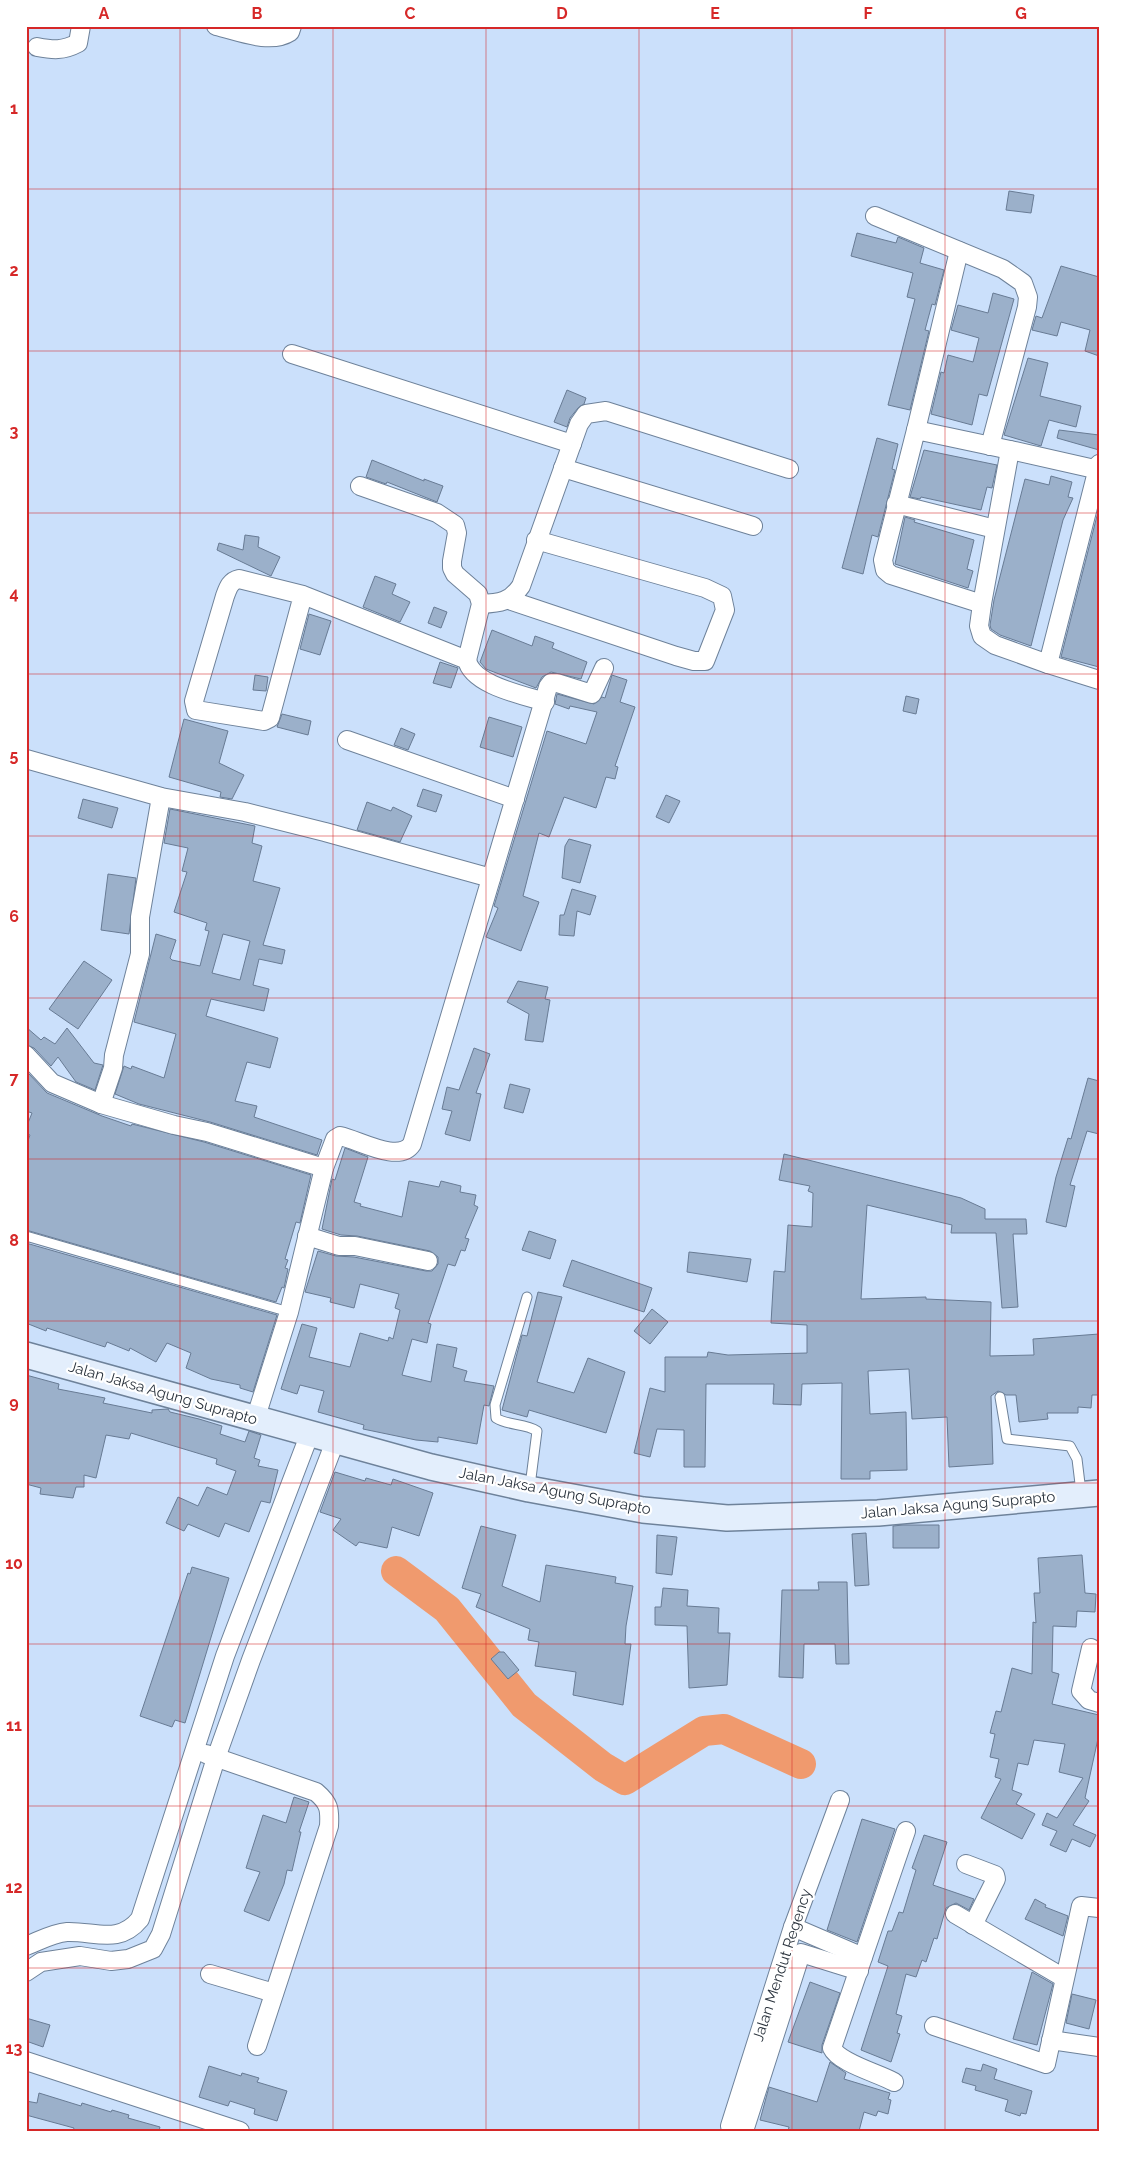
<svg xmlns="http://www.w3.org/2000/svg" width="1125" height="2157" font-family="Raleway,sans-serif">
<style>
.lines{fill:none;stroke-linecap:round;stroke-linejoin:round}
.river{stroke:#f09a6e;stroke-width:30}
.building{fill:#9bb0ca;stroke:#687b94;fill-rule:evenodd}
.lane-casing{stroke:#6e829a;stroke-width:11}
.street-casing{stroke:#6e829a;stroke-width:20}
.secondary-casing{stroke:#6e829a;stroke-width:28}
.lane{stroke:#fff;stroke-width:9}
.street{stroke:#fff;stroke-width:18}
.secondary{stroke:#e3eefc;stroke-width:25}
.grid{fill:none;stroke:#d62828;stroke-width:1;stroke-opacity:0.55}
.labels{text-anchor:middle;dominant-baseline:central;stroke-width:4.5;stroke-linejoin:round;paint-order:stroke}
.street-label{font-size:15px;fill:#2b343e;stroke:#fff}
.neatline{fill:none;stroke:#d62828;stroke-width:2}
.grid-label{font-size:16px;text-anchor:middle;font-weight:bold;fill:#d62828}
</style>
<rect width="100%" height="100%" fill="#cbe0fb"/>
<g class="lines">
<path class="river" d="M396,1571L447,1609L524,1705L603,1767L625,1780L704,1731L724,1729L801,1764"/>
</g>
<g class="building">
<path d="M1009,191L1034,195L1031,213L1006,210Z"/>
<path d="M857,233L896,243L898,237L924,248L920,263L944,270L935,305L932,304L925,330L929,331L910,410L888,405L915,299L907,297L913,273L851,256Z"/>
<path d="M1061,266L1099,277V356L1085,351L1090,330L1061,322L1057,336L1032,330L1036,316L1042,318Z"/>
<path d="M993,293L1014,299L987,396L979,394L972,425L931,414L941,372L944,373L948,355L973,362L979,338L951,330L958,305L988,313Z"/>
<path d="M1028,358L1048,363L1040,396L1081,406L1076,427L1049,420L1041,446L1004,435Z"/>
<path d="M567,390L586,398L584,404L578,408L570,418L567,427L554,422Z"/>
<path d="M1059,430L1099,435V450L1057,438Z"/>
<path d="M877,438L898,444L892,469L895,470L878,537L872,535L863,574L842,568Z"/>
<path d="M924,450L997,465L992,488L987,487L981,510L921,497L920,499L910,497Z"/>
<path d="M372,460L424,481V479L443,486L437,502L387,482L386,484L366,477Z"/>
<path d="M1051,476L1072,482L1068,497L1073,498L1063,520L1031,646L1000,635L991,629L990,625L994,600L1025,479L1049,485Z"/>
<path d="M1099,508V667L1061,657Z"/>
<path d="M905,517L915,520L914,522L974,540L967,569L973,571L968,588L895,564Z"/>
<path d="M245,535L259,537L258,547L280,557L271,576L217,550L219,543L243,550Z"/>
<path d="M375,576L396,584L392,594L410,602L400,622L363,607Z"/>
<path d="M434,607L447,612L441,628L428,623Z"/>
<path d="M309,614L331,621L320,655L300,649Z"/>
<path d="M492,630L532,646L535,636L554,643L552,648L587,662L581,679L551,672L542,677L536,688L486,669L480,662Z"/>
<path d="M440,662L458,668L451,688L433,683Z"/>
<path d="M255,675L268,677L266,691L253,690Z"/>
<path d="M612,675L627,680L620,702L635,707L615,766L618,767L615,779L606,777L596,808L564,797L549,837L539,833L523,896L539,902L521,951L486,937L498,908L494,906L547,731L586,744L597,712L570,706L569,709L555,704L557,694L594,704L602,697L605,698Z"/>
<path d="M906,696L919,699L916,714L903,711Z"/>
<path d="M282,714L311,721L308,735L277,727Z"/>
<path d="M489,717L522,727L513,757L480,747Z"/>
<path d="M184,719L228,731L219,763L244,775L232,799L220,797L221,792L169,777Z"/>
<path d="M401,728L415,734L408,750L394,745Z"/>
<path d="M423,789L442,795L436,812L417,806Z"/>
<path d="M666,795L680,801L669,823L656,817Z"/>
<path d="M83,799L118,808L112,828L78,818Z"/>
<path d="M367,802L391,811L393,807L412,816L400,842L357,830Z"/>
<path d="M170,809L255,826L252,843L262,846L253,881L280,888L263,945L285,950L282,964L259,959L253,985L269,989L264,1011L211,999L206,1016L278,1038L270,1068L247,1062L235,1101L257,1106L254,1117L322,1140L317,1155L210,1122L139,1104L115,1094L124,1066L131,1069L132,1066L164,1078L176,1034L134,1022L156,934L176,940L170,958L172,960L200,966L209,931L205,930L207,923L174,912L187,872L182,871L188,848L164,843ZM223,934L250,941L240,980L212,973Z"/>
<path d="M569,839L591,845L580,883L562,878L565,846Z"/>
<path d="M108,874L136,878L129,934L101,930Z"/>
<path d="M572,889L596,896L590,915L577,911L574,936L559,935L560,915H564Z"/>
<path d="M84,961L112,980L78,1029L49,1009Z"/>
<path d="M518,981L548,987L545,999L550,1000L543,1042L525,1040L529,1014L507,1002Z"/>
<path d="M26,1027L41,1040L44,1037L55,1044L67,1028L94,1063L103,1065L95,1090L76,1082L58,1057L51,1066L34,1048L26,1045Z"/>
<path d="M474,1048L490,1054L476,1093L481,1094L470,1141L445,1134L452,1111L442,1109L447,1087L459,1090Z"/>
<path d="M29,1074L47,1093L102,1116L131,1126L132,1124L204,1142L311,1175L300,1223L296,1222L285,1259L288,1260L285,1268L288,1269L284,1288L282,1287L276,1302L26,1230V1146L30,1135L26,1133V1128L32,1113L26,1111V1078Z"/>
<path d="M1088,1078L1099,1081V1134L1087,1131L1070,1185L1075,1186L1066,1227L1046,1222L1056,1177L1068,1138L1071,1139Z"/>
<path d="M510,1084L530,1089L523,1113L504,1108Z"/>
<path d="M345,1148L368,1157L354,1202L361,1204L360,1206L402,1217L409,1181L439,1187L441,1181L461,1186L460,1192L476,1195L474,1205L478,1207L465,1238L469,1239L465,1251L461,1250L455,1266L448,1264L428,1323L431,1324L427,1343L412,1339L402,1375L431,1382L437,1344L457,1348L453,1367L467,1371L464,1381L494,1386L489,1406L484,1405L477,1444L438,1437V1442L416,1440L363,1429L364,1425L318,1412L324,1391L300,1385L297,1394L281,1389L302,1324L317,1328L309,1357L350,1367L360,1333L388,1341L389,1337L393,1339L400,1310L395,1308L399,1294L360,1284L354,1308L330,1302L331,1298L305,1292L318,1251L336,1256L354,1257L426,1271H432L438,1264V1257L430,1251L357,1236L341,1235L322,1229L332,1179L335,1180Z"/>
<path d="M784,1154L961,1198L985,1209V1219H1026L1027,1234H1013L1018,1307L1002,1308L996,1233H951L952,1225L867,1205L861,1299L926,1297V1299L991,1302L990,1356L1034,1355L1033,1339L1099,1334V1395H1092L1091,1408L1078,1407V1413H1047L1048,1419L1019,1422L1016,1395H1006L998,1391L991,1396L993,1464L949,1467L947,1417L912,1419L909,1369L868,1371L870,1414L906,1412L907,1470L870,1471V1479H841L842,1383L802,1384L801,1405L773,1404L774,1384H706L705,1467H684V1430L657,1429L650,1457L634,1453L650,1388L665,1392V1357H707L708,1352L728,1355L807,1353V1325L771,1323L774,1271L785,1272L788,1225L812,1227L813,1193L808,1191L810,1186L779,1180Z"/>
<path d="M529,1231L556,1240L550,1259L522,1250Z"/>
<path d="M26,1243L277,1315L253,1392L240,1388V1385L211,1379L186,1368L191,1353L167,1343L156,1362L130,1348L129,1351L107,1342L105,1347L47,1328L46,1331L26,1323Z"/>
<path d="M689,1252L751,1259L747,1282L687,1272Z"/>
<path d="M572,1260L652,1288L644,1312L563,1286Z"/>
<path d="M538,1292L562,1297L537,1382L574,1393L588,1358L625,1372L606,1433L529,1410L527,1417L502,1410L522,1335L527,1336Z"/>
<path d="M652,1309L668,1322L650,1344L634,1331Z"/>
<path d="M26,1375L59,1384L58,1389L105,1398L103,1403L152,1413V1410L168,1409L170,1412L199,1419L222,1426L220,1434L245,1442L249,1431L261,1435L254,1458L260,1460L258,1466L278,1470L270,1503L261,1501L249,1532L225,1523L219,1537L188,1524L184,1531L166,1523L178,1497L198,1506L207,1487L227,1495L236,1471L216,1464L217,1459L131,1433L129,1439L106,1435L96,1478L84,1475V1487H76L73,1498L40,1494L41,1488L26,1484Z"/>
<path d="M335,1472L365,1481L366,1478L391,1485L393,1479L433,1493L419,1536L392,1527L387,1548L359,1542L356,1546L333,1530L341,1519L320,1512Z"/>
<path d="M903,1525H939V1548H893V1526Z"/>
<path d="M481,1526L516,1535L502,1586L540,1602L546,1565L616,1577L615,1583L633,1586L626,1626L625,1644H631L623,1705L573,1695L576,1672L535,1666L539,1642L528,1640L530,1629L476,1607L481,1594L462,1588Z"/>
<path d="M866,1533L869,1585L855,1586L852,1534Z"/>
<path d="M657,1535L677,1537L672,1575L656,1573Z"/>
<path d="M1082,1555L1085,1593L1096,1594L1095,1612L1077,1611L1076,1627L1053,1626L1052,1672L1059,1674L1052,1704L1099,1715V1734L1085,1798L1089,1801L1073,1825L1096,1835L1090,1847L1072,1839L1066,1852L1050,1845L1057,1831L1042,1825L1047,1813L1057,1818L1083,1778L1059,1772L1065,1744L1034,1740L1028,1765L1018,1763L1012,1790L1022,1794L1016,1804L1035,1814L1022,1839L981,1818L1001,1779L995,1777L999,1759L990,1757L995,1734L990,1733L996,1711L1001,1712L1012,1668L1032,1674L1033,1622L1036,1623L1034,1593H1040L1038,1558Z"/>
<path d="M192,1567L229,1578L185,1723L175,1720L172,1727L140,1716L188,1573L190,1574Z"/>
<path d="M818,1582H847L849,1664H836L835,1644H804L803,1678L779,1677L782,1590H819Z"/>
<path d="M663,1588L688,1590L687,1606L719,1608L718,1633H730L727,1685L689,1688L687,1626L655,1625V1607H661Z"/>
<path d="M499,1652H504L519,1670L508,1679L491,1659Z"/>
<path d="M294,1797L309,1802L299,1832H301L292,1871L287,1870L284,1884L269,1921L244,1911L260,1872L246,1868L263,1815L286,1823Z"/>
<path d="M862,1819L895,1829L857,1942L827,1930Z"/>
<path d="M924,1835L947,1842L933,1885L974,1899L969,1910L956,1903L946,1908L937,1939L934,1938L926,1962L922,1960L916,1977L906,1974L896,2014L902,2016L897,2033L900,2034L891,2062L861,2050L888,1966L878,1962L888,1931H892L899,1912L903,1913L916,1870L912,1868Z"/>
<path d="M1035,1899L1046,1905L1045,1907L1068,1916L1063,1936L1025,1919Z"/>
<path d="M1032,1972L1053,1984L1037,2045L1013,2039Z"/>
<path d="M810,1982L840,1993L822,2045V2053L788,2042Z"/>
<path d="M1072,1994L1096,2000L1089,2029L1066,2023Z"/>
<path d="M26,2018L50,2025L43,2047L26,2041Z"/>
<path d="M830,2062L846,2073L844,2079L890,2093L888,2099L891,2100L888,2114L878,2111L876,2116L864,2112L859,2131H788L789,2127L760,2120L769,2087L817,2102Z"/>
<path d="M983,2064L997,2069L994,2079L1032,2091L1026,2114L1021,2113L1020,2116L1005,2111L1008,2100L975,2090L976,2086L962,2082L966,2068L981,2071Z"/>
<path d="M209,2066L241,2076L242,2073L259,2078L257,2082L287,2091L277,2121L254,2114L255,2109L230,2101L228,2106L199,2097Z"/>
<path d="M39,2093L81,2106L82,2103L111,2112L112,2110L129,2115L128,2118L160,2127L159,2131H73L74,2128L26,2115V2101L37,2103Z"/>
</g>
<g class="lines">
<defs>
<g id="lane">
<path d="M26,1236L289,1312"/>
<path d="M527,1297L495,1405L496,1418C508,1426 525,1423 537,1431L530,1486"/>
<path d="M1000,1397L1007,1439L1070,1446L1077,1459L1081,1492"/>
</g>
<g id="street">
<path d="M216,26C238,31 270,45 290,32L292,26"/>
<path d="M37,47C53,50 63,51 78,43L81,26"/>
<path d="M875,216L1003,269L1023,283L1028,297L1027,307L990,446"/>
<path d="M292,354L572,444"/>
<path d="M916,430L1010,450L982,604L891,575L885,570L883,560Z"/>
<path d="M916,430L959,251"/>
<path d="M1010,450L1099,470"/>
<path d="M563,468L753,526"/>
<path d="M360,486L437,513L455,525L457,533L452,561V568L455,574L478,594L481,604L467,660"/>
<path d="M896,504L995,529"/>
<path d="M303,595L270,718L264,721L196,710L194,701L225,596C228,588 230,581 239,579L303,595L467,660C472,685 523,695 545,702"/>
<path d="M509,600L676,656L694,661H705L725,610L722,596L705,588L536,540"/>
<path d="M481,604C500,603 510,602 521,586L579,424L586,414L606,411L789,469"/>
<path d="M982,604L979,626L982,636L995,645L1048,664L1099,464"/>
<path d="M1048,664L1099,680"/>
<path d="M347,740L515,799"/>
<path d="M26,759L161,797L245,812L325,832L491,878"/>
<path d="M26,1055L52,1083L101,1104L174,1125L207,1132L324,1168"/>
<path d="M101,1104L113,1068L114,1055L140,954V917L161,797"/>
<path d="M307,1236L339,1246H355L428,1261"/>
<path d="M255,1420L289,1312L324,1168L335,1139L340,1136C359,1140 399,1164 412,1144L548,687L551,683H557L592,694L604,668"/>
<path d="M1091,1648L1081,1691L1089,1700L1099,1703"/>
<path d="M206,1754L316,1792C329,1803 330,1809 329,1826L257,2046"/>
<path d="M966,1864L995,1875L996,1879L973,1925"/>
<path d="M955,1914L1064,1978"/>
<path d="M793,1927L863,1957"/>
<path d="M26,1946C39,1941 53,1933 67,1932C95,1931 119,1945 140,1919L225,1656L310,1433"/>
<path d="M26,1972L41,1962L80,1956L111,1961L128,1959L153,1949L161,1934L216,1758L251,1660L336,1439"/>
<path d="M210,1974L274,1993"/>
<path d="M934,2026L1046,2064L1081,1906L1099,1908"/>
<path d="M1051,2040L1099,2047"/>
<path d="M26,2061L240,2131"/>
<path d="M894,2082C878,2073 839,2063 832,2048L906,1831"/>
<path d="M734,2131L730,2126L793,1927L840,1800"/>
<path d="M744,2131L801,1953L859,1971"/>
</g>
<path id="secondary" d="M26,1355L431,1467L529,1489L643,1510L727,1518L878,1513L1099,1493"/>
</defs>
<use href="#lane" class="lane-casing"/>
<use href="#street" class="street-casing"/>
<use href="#secondary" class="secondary-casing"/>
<use href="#lane" class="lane"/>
<use href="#street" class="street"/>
<use href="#secondary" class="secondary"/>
</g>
<path class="grid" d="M180,26V2131M333,26V2131M486,26V2131M639,26V2131M792,26V2131M945,26V2131M26,189H1099M26,351H1099M26,513H1099M26,674H1099M26,836H1099M26,998H1099M26,1159H1099M26,1321H1099M26,1483H1099M26,1644H1099M26,1806H1099M26,1968H1099"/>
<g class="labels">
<g class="street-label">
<text transform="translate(163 1393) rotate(16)">Jalan Jaksa Agung Suprapto</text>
<text transform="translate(555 1491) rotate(11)">Jalan Jaksa Agung Suprapto</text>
<text transform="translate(958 1505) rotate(-5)">Jalan Jaksa Agung Suprapto</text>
<text transform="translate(782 1965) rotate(-72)">Jalan Mendut Regency</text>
</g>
</g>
<rect width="1125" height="2157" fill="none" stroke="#ffffff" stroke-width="55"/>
<rect x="28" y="28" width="1070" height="2102" class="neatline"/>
<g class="grid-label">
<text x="104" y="19">A</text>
<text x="257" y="19">B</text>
<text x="410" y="19">C</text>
<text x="562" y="19">D</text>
<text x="715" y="19">E</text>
<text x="868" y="19">F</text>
<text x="1021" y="19">G</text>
<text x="14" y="114">1</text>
<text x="14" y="276">2</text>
<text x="14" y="437">3</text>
<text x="14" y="599">4</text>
<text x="14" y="761">5</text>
<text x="14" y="922">6</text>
<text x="14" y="1084">7</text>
<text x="14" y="1246">8</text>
<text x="14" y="1408">9</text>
<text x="14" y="1569">10</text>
<text x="14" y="1731">11</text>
<text x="14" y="1893">12</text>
<text x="14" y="2054">13</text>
</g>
</svg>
